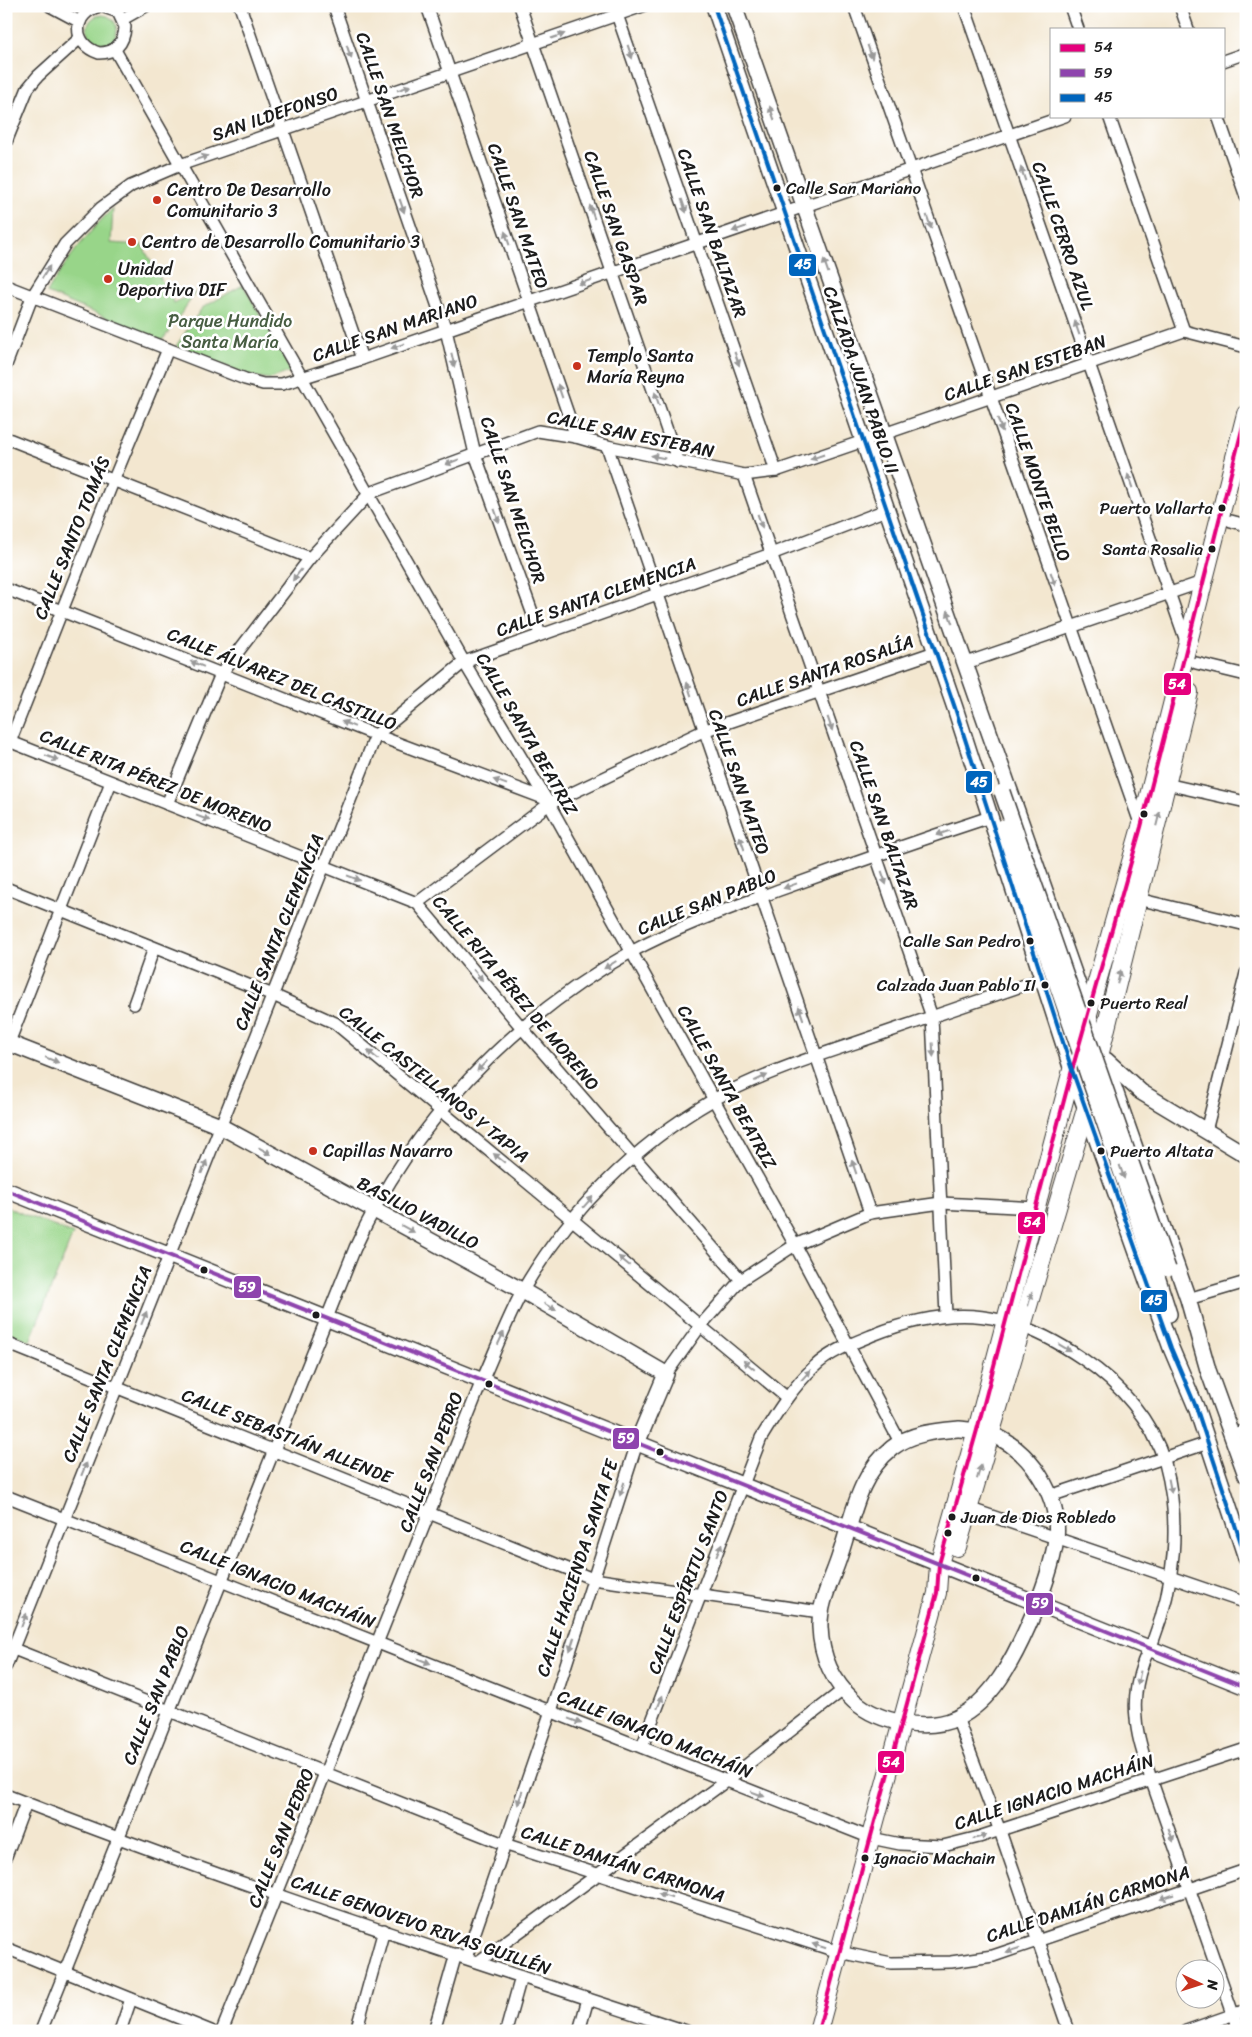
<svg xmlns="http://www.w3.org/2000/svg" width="1252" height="2037" font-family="Sriracha,sans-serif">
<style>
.green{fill:#98d589;stroke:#5a7852}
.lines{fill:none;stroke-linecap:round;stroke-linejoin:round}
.street-casing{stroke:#3c3a37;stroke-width:14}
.secondary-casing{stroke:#3c3a37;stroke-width:18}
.primary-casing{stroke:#3c3a37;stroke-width:20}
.street{stroke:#fff;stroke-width:11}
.secondary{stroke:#fff;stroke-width:15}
.primary{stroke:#fff;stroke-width:18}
.secondary-bridge-casing{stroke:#3c3a37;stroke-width:18;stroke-linecap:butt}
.secondary-bridge{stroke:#fff;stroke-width:15}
.bus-1-casing{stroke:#fff;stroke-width:8}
.bus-2-casing{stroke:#fff;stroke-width:8}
.bus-3-casing{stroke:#fff;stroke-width:8}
.bus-1{stroke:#e5007d;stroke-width:4}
.bus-2{stroke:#8e44ad;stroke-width:4}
.bus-3{stroke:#0065bd;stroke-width:4}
.oneway{fill:#999}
.bus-dot{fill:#1c1c1c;stroke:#fff;stroke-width:2}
.poi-dot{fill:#c8321e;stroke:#fff;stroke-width:2}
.labels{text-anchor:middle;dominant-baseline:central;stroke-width:5;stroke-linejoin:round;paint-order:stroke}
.bus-label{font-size:17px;fill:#1c1c1c;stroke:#fff;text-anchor:start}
.street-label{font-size:18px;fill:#1c1c1c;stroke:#fff}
.poi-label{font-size:18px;fill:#1c1c1c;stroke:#fff;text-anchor:start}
.park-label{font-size:18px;fill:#475d42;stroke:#fff}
.line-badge{stroke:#fff;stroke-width:2}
.badge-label{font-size:14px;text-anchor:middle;font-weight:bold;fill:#fff}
</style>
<rect width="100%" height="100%" fill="#fff"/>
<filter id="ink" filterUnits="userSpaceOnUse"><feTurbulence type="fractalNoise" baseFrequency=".02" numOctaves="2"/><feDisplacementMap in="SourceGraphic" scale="10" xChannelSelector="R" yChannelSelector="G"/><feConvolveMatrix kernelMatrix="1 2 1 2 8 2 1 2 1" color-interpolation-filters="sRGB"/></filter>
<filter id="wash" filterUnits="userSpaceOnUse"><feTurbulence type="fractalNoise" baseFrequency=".0096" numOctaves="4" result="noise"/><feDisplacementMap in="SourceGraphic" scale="20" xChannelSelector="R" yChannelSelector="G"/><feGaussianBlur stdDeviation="1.12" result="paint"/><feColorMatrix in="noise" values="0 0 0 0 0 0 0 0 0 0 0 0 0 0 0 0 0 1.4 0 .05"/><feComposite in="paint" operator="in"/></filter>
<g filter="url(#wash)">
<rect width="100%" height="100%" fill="#f3e7d0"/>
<g class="green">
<circle cx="102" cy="30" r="15"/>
<path d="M113,208L111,243L142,245L174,303L196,292L162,341L47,293C65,261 87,234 113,208Z"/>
<path d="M243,285L292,371L270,379L250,376L176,346L202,308Z"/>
<path d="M6,1207L73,1234L30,1341L6,1331Z"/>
</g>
</g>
<g filter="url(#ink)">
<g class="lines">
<defs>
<g id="street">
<path d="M50,6L80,22"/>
<path d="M100,6C72,13 71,44 99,53C115,53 124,44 125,27L118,12L101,6"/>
<path d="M240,6L362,359"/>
<path d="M334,6L446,330L475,454L540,634"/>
<path d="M427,6L576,437"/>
<path d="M520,6L678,462"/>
<path d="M614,6L776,471"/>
<path d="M854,6L1141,826"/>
<path d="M964,6L1187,644"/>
<path d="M1070,6L1078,29"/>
<path d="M1180,6L1188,29"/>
<path d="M123,19L146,6"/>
<path d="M115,50L464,662L549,804L795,1245L900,1442"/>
<path d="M1223,61L1246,53"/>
<path d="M1109,116L1184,331"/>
<path d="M1218,116L1246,197"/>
<path d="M6,142L28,88L38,76L80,38"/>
<path d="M6,286L245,379L263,384H282L362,359L1065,116"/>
<path d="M6,365L32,297L65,244L101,208L131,186L180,165L643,6"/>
<path d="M6,438L310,558"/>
<path d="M607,446L870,1213"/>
<path d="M744,475L932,1017L946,1315"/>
<path d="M1231,521L1246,525"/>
<path d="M6,589L376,735L546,799"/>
<path d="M966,663L1205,581"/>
<path d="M1196,663L1246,675"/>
<path d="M6,740L417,903L522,1028L741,1280"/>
<path d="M10,742L114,479L168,349"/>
<path d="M1166,784L1246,802"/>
<path d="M167,804L221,674L310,558L370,493L538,431L576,437L607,446L744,475L776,471L1184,331L1246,347"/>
<path d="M6,888L273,995L335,1023L786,1397"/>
<path d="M1138,899L1246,925"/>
<path d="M417,903L549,804L703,731L935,652"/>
<path d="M134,1004L154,948"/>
<path d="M6,1050L111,782"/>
<path d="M1206,1131L1246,973"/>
<path d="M1188,1299L1246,1282"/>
<path d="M6,1343L593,1579L820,1612"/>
<path d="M666,1374L701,1325L741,1280L795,1245L870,1213L941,1203L1036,1208"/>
<path d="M1231,1435L1246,1430"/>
<path d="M6,1496L871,1838L900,1844L943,1846L979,1837L1246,1749"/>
<path d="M1050,1496L1208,1443"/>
<path d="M968,1508L1246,1603"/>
<path d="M6,1646L504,1844L839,1952L891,1963L951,1962L993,1956L1246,1870"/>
<path d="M6,1666L376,735L464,662L771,554L886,510"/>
<path d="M957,1718L1000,1831L1069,2031"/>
<path d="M642,1747L761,1438C777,1412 792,1388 814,1367C829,1352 853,1343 873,1335C954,1303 1011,1310 1083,1359C1120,1384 1152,1420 1165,1463C1181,1522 1175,1584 1153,1641C1151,1648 1145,1656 1143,1663C1137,1680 1134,1701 1136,1718C1137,1738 1145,1759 1151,1779L1239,2031"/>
<path d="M6,1795C229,1883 458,1956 686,2031"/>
<path d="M6,1856L26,1803"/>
<path d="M6,1948L211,2031"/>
<path d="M466,1958L551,1711L637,1443"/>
<path d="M478,1962L726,1781L843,1690"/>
<path d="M41,2031L355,1248C411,1124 513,1018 631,952C679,926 731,908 782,889C851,864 920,840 990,817"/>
<path d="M120,2031L131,1999"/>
<path d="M222,2031L481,1383C495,1352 507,1319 523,1290C568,1212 635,1145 713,1100C760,1074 813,1057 864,1040C923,1020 983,999 1042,979"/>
<path d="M356,2031L384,1930"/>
<path d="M434,2031L456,1954"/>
<path d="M506,2031L521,1977"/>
<path d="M579,2031L588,1999"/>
<path d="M1186,2031L1246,2010"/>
</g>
<g id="secondary">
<path d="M714,6L955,708L1072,1070L1171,1348L1196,1407L1246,1558"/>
<path d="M734,6L1089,1016L1099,1054L1114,1088L1188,1299L1208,1370L1246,1475"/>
<path d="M6,1042L220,1126L523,1291L666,1374L637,1443"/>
<path d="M1106,1060L1141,1092L1246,1155"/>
<path d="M6,1190C418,1358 834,1519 1246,1687"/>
<path d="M1156,1273L1169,1314"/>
<path d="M959,1429C969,1430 979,1430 988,1433C1029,1447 1061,1496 1056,1539C1052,1569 1040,1599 1028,1626C1013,1660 992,1701 957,1718C927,1732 879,1723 854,1701C833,1682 821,1656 820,1627C819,1602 833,1578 840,1555C853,1517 858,1475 892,1448C911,1433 937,1431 959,1429Z"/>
</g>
<g id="primary">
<path d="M957,1547L1086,1109L1189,692"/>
<path d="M818,2031L937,1593L939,1564L977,1430L1072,1070L1141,827L1246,414"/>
</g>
</defs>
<use href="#street" class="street-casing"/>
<use href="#secondary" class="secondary-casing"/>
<use href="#primary" class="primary-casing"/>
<use href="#street" class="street"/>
<use href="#secondary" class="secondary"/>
<use href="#primary" class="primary"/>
<defs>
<g id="secondary-bridge">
<path d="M1002,792L1168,1269"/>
<path d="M1003,827L1156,1273"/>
</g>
</defs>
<use href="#secondary-bridge" class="secondary-bridge-casing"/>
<use href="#secondary-bridge" class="secondary-bridge"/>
<defs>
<path id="bus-1" d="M818,2031L937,1593L939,1564L977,1430L1072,1070L1141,827L1246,414"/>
<path id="bus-2" d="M6,1190C418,1358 834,1519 1246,1687"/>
<path id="bus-3" d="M714,6L955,708L1072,1070L1171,1348L1196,1407L1246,1558"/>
</defs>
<use href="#bus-1" class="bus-1-casing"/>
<use href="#bus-2" class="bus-2-casing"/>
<use href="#bus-3" class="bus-3-casing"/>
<use href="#bus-1" class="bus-1"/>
<use href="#bus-2" class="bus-2"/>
<use href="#bus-3" class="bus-3"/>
</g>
<defs><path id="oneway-solid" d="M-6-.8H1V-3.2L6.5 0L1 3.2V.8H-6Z" transform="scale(1.25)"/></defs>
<g class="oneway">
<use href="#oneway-solid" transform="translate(558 36) rotate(-19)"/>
<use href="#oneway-solid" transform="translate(349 52) rotate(71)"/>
<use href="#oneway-solid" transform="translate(630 52) rotate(71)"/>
<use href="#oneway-solid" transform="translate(870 52) rotate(71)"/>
<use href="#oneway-solid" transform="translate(404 88) rotate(-19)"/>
<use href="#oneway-solid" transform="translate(772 113) rotate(-109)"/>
<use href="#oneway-solid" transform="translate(201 158) rotate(-19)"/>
<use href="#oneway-solid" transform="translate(1023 174) rotate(-109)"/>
<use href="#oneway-solid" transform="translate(402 206) rotate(71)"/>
<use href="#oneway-solid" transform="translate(684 206) rotate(71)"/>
<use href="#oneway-solid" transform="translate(592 212) rotate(-109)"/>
<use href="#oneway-solid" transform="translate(929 222) rotate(71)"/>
<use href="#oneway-solid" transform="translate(739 229) rotate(161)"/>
<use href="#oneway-solid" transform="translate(507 238) rotate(-109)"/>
<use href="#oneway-solid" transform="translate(826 266) rotate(-109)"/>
<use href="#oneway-solid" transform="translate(46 272) rotate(-58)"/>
<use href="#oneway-solid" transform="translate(585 282) rotate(161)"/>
<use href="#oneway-solid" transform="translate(1077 328) rotate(-109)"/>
<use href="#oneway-solid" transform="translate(398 346) rotate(161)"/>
<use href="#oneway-solid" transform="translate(737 359) rotate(71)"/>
<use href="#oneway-solid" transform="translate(453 360) rotate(77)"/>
<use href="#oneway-solid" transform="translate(560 391) rotate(-109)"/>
<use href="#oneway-solid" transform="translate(657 399) rotate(-109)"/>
<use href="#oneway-solid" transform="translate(1000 425) rotate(71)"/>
<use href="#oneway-solid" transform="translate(658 457) rotate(-168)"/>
<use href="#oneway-solid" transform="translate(817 457) rotate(161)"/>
<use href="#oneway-solid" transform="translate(452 462) rotate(159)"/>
<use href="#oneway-solid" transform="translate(1130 481) rotate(-109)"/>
<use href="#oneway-solid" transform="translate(497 516) rotate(70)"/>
<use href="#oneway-solid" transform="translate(760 521) rotate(71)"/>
<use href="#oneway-solid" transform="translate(297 575) rotate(128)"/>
<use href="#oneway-solid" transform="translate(1053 579) rotate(71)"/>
<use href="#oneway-solid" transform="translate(950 617) rotate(-109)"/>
<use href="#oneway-solid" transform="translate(197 664) rotate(-158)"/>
<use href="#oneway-solid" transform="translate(689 689) rotate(-108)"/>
<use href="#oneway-solid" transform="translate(348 724) rotate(-158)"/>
<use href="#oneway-solid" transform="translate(830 724) rotate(71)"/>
<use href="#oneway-solid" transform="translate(52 758) rotate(22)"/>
<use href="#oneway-solid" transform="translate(500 782) rotate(-160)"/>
<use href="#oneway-solid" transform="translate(203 818) rotate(21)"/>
<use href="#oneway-solid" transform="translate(1158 819) rotate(-76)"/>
<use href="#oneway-solid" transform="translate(943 833) rotate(161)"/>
<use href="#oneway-solid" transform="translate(742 843) rotate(-109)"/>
<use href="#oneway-solid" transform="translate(354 878) rotate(21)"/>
<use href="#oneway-solid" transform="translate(884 878) rotate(71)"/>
<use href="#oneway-solid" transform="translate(790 886) rotate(160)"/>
<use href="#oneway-solid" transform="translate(610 965) rotate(148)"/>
<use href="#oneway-solid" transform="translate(478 975) rotate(50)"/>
<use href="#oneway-solid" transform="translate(1119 977) rotate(-76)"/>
<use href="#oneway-solid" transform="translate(801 1013) rotate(-109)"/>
<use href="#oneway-solid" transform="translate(933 1050) rotate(87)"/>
<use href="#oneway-solid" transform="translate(373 1055) rotate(-140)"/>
<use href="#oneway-solid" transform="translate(52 1060) rotate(22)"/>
<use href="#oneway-solid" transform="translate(482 1066) rotate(134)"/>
<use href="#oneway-solid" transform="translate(761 1078) rotate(-24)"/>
<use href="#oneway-solid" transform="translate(265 1151) rotate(29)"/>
<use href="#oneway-solid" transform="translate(499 1158) rotate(-141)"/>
<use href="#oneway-solid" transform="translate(204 1167) rotate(-68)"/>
<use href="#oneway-solid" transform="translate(854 1167) rotate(-109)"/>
<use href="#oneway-solid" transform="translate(1122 1172) rotate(71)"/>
<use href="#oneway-solid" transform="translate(588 1202) rotate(-49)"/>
<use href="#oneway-solid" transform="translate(408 1229) rotate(28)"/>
<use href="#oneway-solid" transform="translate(624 1261) rotate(-140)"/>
<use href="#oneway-solid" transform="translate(1030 1299) rotate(-74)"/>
<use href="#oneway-solid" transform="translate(550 1307) rotate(30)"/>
<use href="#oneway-solid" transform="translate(144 1318) rotate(-68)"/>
<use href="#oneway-solid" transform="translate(501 1338) rotate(-65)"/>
<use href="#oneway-solid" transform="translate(1065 1348) rotate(31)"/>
<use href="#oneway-solid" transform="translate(749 1365) rotate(-140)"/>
<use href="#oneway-solid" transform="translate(806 1375) rotate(-48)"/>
<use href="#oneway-solid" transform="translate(84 1469) rotate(-68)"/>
<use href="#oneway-solid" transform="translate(979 1472) rotate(-74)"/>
<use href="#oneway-solid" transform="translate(1170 1486) rotate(79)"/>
<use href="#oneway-solid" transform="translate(622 1489) rotate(108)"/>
<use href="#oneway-solid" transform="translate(719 1550) rotate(-69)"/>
<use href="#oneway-solid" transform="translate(24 1620) rotate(-69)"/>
<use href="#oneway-solid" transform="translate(572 1644) rotate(108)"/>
<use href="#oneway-solid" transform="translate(424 1661) rotate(21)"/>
<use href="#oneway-solid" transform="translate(1139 1678) rotate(102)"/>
<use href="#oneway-solid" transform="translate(660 1702) rotate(-68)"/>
<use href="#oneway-solid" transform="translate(575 1721) rotate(21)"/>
<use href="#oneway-solid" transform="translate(758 1794) rotate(21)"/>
<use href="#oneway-solid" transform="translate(520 1798) rotate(109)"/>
<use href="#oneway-solid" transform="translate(1171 1835) rotate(70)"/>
<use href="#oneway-solid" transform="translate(980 1837) rotate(-15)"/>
<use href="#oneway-solid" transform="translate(665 1895) rotate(-162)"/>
<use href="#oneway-solid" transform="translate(1167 1897) rotate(161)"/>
<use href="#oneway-solid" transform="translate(819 1946) rotate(-162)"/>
<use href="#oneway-solid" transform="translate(1013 1950) rotate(163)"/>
</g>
</g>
<g class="bus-dot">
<circle cx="777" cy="188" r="4.5"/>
<circle cx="1222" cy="508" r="4.5"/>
<circle cx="1212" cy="549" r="4.5"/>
<circle cx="1144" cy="814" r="4.5"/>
<circle cx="1030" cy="941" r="4.5"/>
<circle cx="1045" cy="985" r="4.5"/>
<circle cx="1091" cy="1003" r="4.5"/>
<circle cx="1101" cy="1151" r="4.5"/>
<circle cx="204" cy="1270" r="4.5"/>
<circle cx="316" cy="1315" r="4.5"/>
<circle cx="489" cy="1384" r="4.5"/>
<circle cx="660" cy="1452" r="4.5"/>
<circle cx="952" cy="1517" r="4.5"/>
<circle cx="948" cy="1533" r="4.5"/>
<circle cx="976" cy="1578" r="4.5"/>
<circle cx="865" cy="1858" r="4.5"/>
</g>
<g class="poi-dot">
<circle cx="157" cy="200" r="5"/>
<circle cx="132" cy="242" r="5"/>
<circle cx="108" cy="279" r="5"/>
<circle cx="577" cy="366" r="5"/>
<circle cx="313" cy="1151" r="5"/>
</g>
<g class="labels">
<g class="bus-label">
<text x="786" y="188">Calle San Mariano</text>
<text x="1213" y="508" text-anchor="end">Puerto Vallarta</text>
<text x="1203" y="549" text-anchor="end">Santa Rosalia</text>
<text x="1021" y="941" text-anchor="end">Calle San Pedro</text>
<text x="1036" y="985" text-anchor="end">Calzada Juan Pablo II</text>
<text x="1100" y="1003">Puerto Real</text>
<text x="1110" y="1151">Puerto Altata</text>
<text x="961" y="1517">Juan de Dios Robledo</text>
<text x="874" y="1858">Ignacio Machain</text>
</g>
<g class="street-label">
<text transform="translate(275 114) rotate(-19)">SAN ILDEFONSO</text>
<text transform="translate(390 115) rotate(71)">CALLE SAN MELCHOR</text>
<text transform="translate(518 216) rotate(71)">CALLE SAN MATEO</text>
<text transform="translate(616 228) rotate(71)">CALLE SAN GASPAR</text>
<text transform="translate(712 233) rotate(71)">CALLE SAN BALTAZAR</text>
<text transform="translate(1063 236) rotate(71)">CALLE CERRO AZUL</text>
<text transform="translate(395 328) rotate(-19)">CALLE SAN MARIANO</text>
<text transform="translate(1025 368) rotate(-19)">CALLE SAN ESTEBAN</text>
<text transform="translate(861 380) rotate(71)">CALZADA JUAN PABLO II</text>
<text transform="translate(631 434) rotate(12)">CALLE SAN ESTEBAN</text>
<text transform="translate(1038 482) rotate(71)">CALLE MONTE BELLO</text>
<text transform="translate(513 500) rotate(72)">CALLE SAN MELCHOR</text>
<text transform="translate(72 538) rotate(-68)">CALLE SANTO TOMÁS</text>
<text transform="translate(596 597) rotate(-19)">CALLE SANTA CLEMENCIA</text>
<text transform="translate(825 671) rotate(-19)">CALLE SANTA ROSALÍA</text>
<text transform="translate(282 679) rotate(22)">CALLE ÁLVAREZ DEL CASTILLO</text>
<text transform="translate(527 734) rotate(60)">CALLE SANTA BEATRIZ</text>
<text transform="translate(156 781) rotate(22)">CALLE RITA PÉREZ DE MORENO</text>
<text transform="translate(739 782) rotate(71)">CALLE SAN MATEO</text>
<text transform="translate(884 825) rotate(71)">CALLE SAN BALTAZAR</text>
<text transform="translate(707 902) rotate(-22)">CALLE SAN PABLO</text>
<text transform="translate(279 932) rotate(-68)">CALLE SANTA CLEMENCIA</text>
<text transform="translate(516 993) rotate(50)">CALLE RITA PÉREZ DE MORENO</text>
<text transform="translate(434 1084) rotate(39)">CALLE CASTELLANOS Y TAPIA</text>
<text transform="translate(727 1087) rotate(61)">CALLE SANTA BEATRIZ</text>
<text transform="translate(418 1213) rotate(28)">BASILIO VADILLO</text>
<text transform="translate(107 1364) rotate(-68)">CALLE SANTA CLEMENCIA</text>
<text transform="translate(287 1436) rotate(22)">CALLE SEBASTIÁN ALLENDE</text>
<text transform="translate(431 1462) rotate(-69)">CALLE SAN PEDRO</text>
<text transform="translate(577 1568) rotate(-72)">CALLE HACIENDA SANTA FE</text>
<text transform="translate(688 1582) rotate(-69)">CALLE ESPÍRITU SANTO</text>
<text transform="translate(278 1584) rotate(22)">CALLE IGNACIO MACHÁIN</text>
<text transform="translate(156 1695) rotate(-68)">CALLE SAN PABLO</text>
<text transform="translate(655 1734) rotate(22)">CALLE IGNACIO MACHÁIN</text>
<text transform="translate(1054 1792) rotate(-18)">CALLE IGNACIO MACHÁIN</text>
<text transform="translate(281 1838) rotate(-68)">CALLE SAN PEDRO</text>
<text transform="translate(623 1864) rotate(18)">CALLE DAMIÁN CARMONA</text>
<text transform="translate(1088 1904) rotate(-18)">CALLE DAMIÁN CARMONA</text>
<text transform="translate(421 1925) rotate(19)">CALLE GENOVEVO RIVAS GUILLÉN</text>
</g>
<g class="poi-label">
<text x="167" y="190">Centro De Desarrollo<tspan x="167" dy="21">Comunitario 3</tspan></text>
<text x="142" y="242">Centro de Desarrollo Comunitario 3</text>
<text x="118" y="269">Unidad<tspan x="118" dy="21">Deportiva DIF</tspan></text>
<text x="587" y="356">Templo Santa<tspan x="587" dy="21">María Reyna</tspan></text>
<text x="323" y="1151">Capillas Navarro</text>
</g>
<g class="park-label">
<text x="230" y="321">Parque Hundido<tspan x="230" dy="21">Santa María</tspan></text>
</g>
</g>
<g class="line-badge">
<rect x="788" y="253" width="29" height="24" rx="5" fill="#0065bd"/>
<rect x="1163" y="672" width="29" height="24" rx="5" fill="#e5007d"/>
<rect x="965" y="770" width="28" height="24" rx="5" fill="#0065bd"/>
<rect x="1017" y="1211" width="29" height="24" rx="5" fill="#e5007d"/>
<rect x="233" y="1275" width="29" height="24" rx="5" fill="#8e44ad"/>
<rect x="1140" y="1289" width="28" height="24" rx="5" fill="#0065bd"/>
<rect x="612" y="1427" width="28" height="23" rx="5" fill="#8e44ad"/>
<rect x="1025" y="1592" width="29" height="24" rx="5" fill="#8e44ad"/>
<rect x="877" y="1750" width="28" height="24" rx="5" fill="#e5007d"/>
</g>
<g class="badge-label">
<text x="803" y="269">45</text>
<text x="1177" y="689">54</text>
<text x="979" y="787">45</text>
<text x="1032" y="1227">54</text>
<text x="247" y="1292">59</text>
<text x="1154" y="1305">45</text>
<text x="626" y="1443">59</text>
<text x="1040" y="1608">59</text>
<text x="891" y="1767">54</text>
</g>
<rect width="1252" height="2037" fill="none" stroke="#fff" stroke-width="25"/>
<rect x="1050" y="28" width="175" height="90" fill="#ffffff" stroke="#a4a4a4"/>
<rect x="1060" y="44" width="25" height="8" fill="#e5007d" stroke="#a4a4a4"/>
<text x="1094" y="52" font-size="15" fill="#1c1c1c">54</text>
<rect x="1060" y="69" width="25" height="8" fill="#8e44ad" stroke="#a4a4a4"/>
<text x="1094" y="78" font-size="15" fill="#1c1c1c">59</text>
<rect x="1060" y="94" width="25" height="8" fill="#0065bd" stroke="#a4a4a4"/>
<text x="1094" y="102" font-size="15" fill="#1c1c1c">45</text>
<g transform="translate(1200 1984) rotate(94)"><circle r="24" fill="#ffffff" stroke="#a4a4a4"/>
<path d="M0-4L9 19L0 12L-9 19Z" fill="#c8321e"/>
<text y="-8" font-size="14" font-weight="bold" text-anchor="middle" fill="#1c1c1c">N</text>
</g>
</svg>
